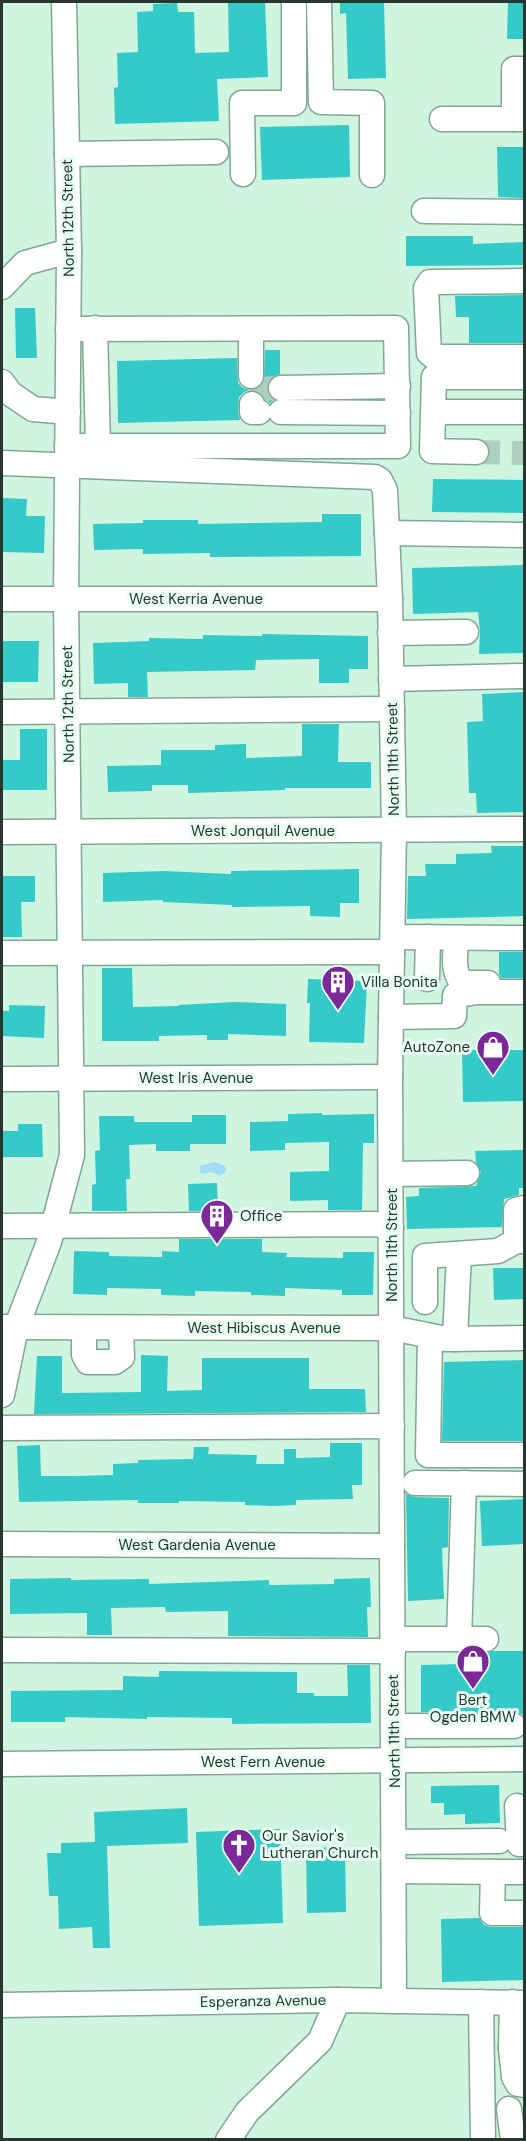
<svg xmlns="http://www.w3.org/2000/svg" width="526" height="2141" font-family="'DM Sans',sans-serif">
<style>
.water{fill:#9fdef6}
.building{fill:#33cac7}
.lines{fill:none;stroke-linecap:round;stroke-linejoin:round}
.minor-tunnel{stroke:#adcfbd;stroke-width:24;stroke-dasharray:24 12;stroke-linecap:butt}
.minor-casing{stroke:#83a694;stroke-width:27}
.minor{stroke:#fff;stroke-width:24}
.labels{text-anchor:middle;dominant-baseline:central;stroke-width:6;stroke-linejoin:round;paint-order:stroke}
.street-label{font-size:15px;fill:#27362f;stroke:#e8fef2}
.poi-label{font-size:15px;fill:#27362f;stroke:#e8fef2;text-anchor:start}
</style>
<rect width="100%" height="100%" fill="#cff5e1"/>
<path class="water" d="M214,1162L225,1166L226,1171L220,1176L211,1172L205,1174L200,1173V1166Z"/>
<g class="building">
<path d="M228,2H265L268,77L217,79L219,121L115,124L114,88L118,87L117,53L138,52L137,12L153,11V4L177,3L178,12H194L195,53L229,52Z"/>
<path d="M340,2H384L386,78L348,79L346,13L340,14Z"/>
<path d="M508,2H525V39H507Z"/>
<path d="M349,125L350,177L262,180L260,127Z"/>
<path d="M497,147H525L523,198L498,197Z"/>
<path d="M406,236H473V244L525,242V265L406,266Z"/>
<path d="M525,295V343H469V317H456L455,296Z"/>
<path d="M15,308H35L37,358H16Z"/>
<path d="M265,350H280V374L274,376L269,381L267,388L269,395L273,400L270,403L260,392L253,390L259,388L264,383Z"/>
<path d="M237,358L238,383L243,388L250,390L244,392L239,397L238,412L240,420L118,423L117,361Z"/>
<path d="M433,479L525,480V513L432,512Z"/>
<path d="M2,498L27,499L26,516H45L44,553L2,552Z"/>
<path d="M322,514H361V556L210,557V553L143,554V549L94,550L93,524L143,523V520H198V524L322,522Z"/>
<path d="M525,565V653L479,654L480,631L478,612L413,614L412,568Z"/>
<path d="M262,634L368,636V669H349V683H319V659L256,660L255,670L147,672L148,697H128V683L94,684L93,643L149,641V638L203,639V635L262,636Z"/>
<path d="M2,641H39L38,682H2Z"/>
<path d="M525,692V812L477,813L476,793H469L467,722L483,721L482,694Z"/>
<path d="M302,724H339L338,762H371V788H285V790L188,793V785H152V791L108,792L107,766L161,765V750H215V745L246,744V758L302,756Z"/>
<path d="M20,729H47V790H3V760H20Z"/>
<path d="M491,846H525V916L407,919L408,876H426L425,864H456V854L492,853Z"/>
<path d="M359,869V903H340V917L310,916V906L232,907V905L163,902V900L103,902V873L164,871L231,874V871Z"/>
<path d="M2,876H35V902H21L22,937H2Z"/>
<path d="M499,952H525V978H501L499,974Z"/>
<path d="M102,968H132L133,1007L178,1006V1005L235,1002L286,1004V1036L228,1034V1040H207V1035L159,1036V1041H102Z"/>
<path d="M308,979L367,981L364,1043L309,1042L310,1003H307Z"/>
<path d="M9,1005L45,1006L44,1038L2,1036V1011H9Z"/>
<path d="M462,1050H525V1101L463,1102Z"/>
<path d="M322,1113V1115L374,1114V1143H363L362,1210H328V1200L290,1201V1172L329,1171V1142L285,1143V1150L250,1151V1122L288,1121V1114Z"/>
<path d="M192,1115H226V1144H190V1151H156V1144L129,1145L130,1179H126L127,1211H92V1185L96,1184L95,1151L100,1150L99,1116H134V1122H192Z"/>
<path d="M18,1124H42L43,1157H2V1131H18Z"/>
<path d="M525,1150V1188H519V1195L504,1199L502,1227L407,1229L406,1197L419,1196V1188L476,1186L481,1172L476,1162L475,1151Z"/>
<path d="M217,1183L218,1211H189L188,1184Z"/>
<path d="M179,1239H262V1252L287,1253L286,1257L343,1258V1252H374L373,1295H342V1290L285,1288V1296L251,1295V1292L195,1291V1296L161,1295V1289L107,1288V1295L73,1294L74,1251L109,1252V1256L162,1257V1251L179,1252Z"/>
<path d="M493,1268H525V1299L494,1300Z"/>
<path d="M141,1355L168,1356L167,1391L202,1390V1358H309V1389H365L366,1412L34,1414L37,1356H62V1393L141,1392Z"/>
<path d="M525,1360V1441H442L444,1362Z"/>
<path d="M330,1443H362V1485H352L353,1499L296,1500V1505L274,1506L245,1505V1502L179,1501V1503H138V1500L19,1502L17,1446L40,1445L41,1476H76L113,1475V1464L138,1463V1460L193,1459L194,1447H209L208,1454L257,1455L256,1464H284V1449H296V1458L330,1457Z"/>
<path d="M406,1494L415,1497L449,1498L448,1547L442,1548L444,1599L408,1601Z"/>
<path d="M525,1499V1544L482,1546L480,1501Z"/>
<path d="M71,1578V1580L149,1579V1584L269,1580V1585L334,1584V1579L370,1578L371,1607H367L368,1637L228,1636V1611L166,1612L165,1607L111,1608L112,1635H87V1613L10,1614V1579Z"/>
<path d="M493,1651H525V1715L514,1712H421V1665L463,1664V1653Z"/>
<path d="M347,1665H370L371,1723L232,1724V1718L147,1717V1719L65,1717V1722H11V1691L123,1690V1676L159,1677V1671L297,1672V1693H314V1696H348Z"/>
<path d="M499,1785L500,1823L465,1824V1814L444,1815V1803H431V1786Z"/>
<path d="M187,1808L188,1843L107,1846L110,1948H93L92,1927L59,1929L58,1896H49L47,1853H61V1843L95,1842L94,1812Z"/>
<path d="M280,1829L283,1923L199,1926L196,1832Z"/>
<path d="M345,1847L346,1912L307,1913L306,1848Z"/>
<path d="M479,1918L484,1925L491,1927H525V1980L442,1982L441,1919Z"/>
</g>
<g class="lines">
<g class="minor-tunnel">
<path d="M251,389L281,388"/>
<path d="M476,452L524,453"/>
</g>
<defs>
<g id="minor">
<path d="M319,2L321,102L372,103V175"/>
<path d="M442,119H524"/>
<path d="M514,119V69H524"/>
<path d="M67,154L216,152"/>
<path d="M243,174L242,103H294V2"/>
<path d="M424,211L524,212"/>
<path d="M524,281L430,282L426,288L429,353L434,357H524"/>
<path d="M2,287L25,263L69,251"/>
<path d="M95,328L98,446"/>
<path d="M251,329V376"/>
<path d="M2,382L11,394L33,409L68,412"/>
<path d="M281,388L398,386"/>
<path d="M252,404V412H259"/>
<path d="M281,412L398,413"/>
<path d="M434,412H524"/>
<path d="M67,446H398L396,328L68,329"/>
<path d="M476,452L432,451L434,377H524"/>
<path d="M2,463L375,477L380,480L385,490L390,599L394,830L390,1077L394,2001"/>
<path d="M387,533L524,535"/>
<path d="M2,599H390"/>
<path d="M390,633L466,632"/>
<path d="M391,679L524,676"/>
<path d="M2,712L392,709"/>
<path d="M2,832L524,829"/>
<path d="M393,937L524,938"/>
<path d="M456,938C456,953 451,972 463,983H488"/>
<path d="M2,953L392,952"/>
<path d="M427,979L428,937"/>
<path d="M391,1017L454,1016L455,995L477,992H524"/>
<path d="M2,1079L390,1077"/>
<path d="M391,1174L467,1173"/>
<path d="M524,1208L516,1210V1241H524"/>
<path d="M2,1226L375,1224L391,1227"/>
<path d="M425,1302V1256L498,1251L516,1241"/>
<path d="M3,1327L392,1328L446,1339L524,1338"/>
<path d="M84,1328V1355L88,1362H115L122,1357L121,1328"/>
<path d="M430,1336L428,1455H524"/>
<path d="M455,1339L459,1254"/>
<path d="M2,1395L16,1328L49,1242L72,1155L66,598L69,251L64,2"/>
<path d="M2,1428L392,1426"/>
<path d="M415,1483L524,1484"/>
<path d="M2,1544L392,1546"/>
<path d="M393,1639H459L464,1483"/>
<path d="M459,1639H486"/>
<path d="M2,1650L393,1651"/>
<path d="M393,1726H514"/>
<path d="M2,1764L524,1759"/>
<path d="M517,1806L519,1844H524"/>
<path d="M395,1842L499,1841"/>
<path d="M394,1871L524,1872"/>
<path d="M493,1872L492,1913H524"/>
<path d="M481,2002L483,2140"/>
<path d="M2,2005L338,2000L524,2003"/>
<path d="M524,2041L511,2048L514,2077L518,2084L524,2085"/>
<path d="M511,2048L512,2002"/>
<path d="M509,2109L513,2140"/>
<path d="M228,2140L247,2112L320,2041L338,2000"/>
</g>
</defs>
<use href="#minor" class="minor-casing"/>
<use href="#minor" class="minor"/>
</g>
<defs>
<symbol id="building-pin" viewBox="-11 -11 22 30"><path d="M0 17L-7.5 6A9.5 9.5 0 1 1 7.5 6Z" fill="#7b2999" stroke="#e8fef2"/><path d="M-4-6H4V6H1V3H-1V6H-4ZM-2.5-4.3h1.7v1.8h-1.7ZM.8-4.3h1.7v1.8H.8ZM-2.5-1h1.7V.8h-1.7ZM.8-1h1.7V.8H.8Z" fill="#fff"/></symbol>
<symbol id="shop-pin" viewBox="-11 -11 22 30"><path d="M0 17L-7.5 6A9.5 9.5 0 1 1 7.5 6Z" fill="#7b2999" stroke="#e8fef2"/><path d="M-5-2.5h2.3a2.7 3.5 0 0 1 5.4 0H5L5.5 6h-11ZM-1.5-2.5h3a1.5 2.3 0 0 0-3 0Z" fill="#fff"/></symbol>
<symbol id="church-pin" viewBox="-11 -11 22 30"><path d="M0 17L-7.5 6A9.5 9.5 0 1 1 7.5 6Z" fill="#7b2999" stroke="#e8fef2"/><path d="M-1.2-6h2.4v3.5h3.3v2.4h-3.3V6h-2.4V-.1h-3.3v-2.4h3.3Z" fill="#fff"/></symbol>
</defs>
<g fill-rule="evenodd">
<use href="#building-pin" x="319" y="963" width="38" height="52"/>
<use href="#shop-pin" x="474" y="1028" width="38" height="52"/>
<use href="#building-pin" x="198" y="1197" width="38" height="52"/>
<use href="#shop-pin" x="454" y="1642" width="38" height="52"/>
<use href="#church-pin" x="220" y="1826" width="38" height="52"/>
</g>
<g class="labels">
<g class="street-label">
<text transform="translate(68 218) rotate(-91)">North 12th Street</text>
<text x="196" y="599">West Kerria Avenue</text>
<text transform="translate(68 704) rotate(-91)">North 12th Street</text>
<text transform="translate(393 759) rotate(-91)">North 11th Street</text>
<text x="263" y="831">West Jonquil Avenue</text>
<text x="196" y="1078">West Iris Avenue</text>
<text transform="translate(392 1245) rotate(-90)">North 11th Street</text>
<text x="264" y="1328">West Hibiscus Avenue</text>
<text x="197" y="1545">West Gardenia Avenue</text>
<text transform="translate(394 1731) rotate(-91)">North 11th Street</text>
<text x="263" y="1762">West Fern Avenue</text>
<text transform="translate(263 2001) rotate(-1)">Esperanza Avenue</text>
</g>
<g class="poi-label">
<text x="361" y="982">Villa Bonita</text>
<text x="470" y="1047" text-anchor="end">AutoZone</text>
<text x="240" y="1216">Office</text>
<text x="473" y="1700" text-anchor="middle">Bert<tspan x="473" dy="17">Ogden BMW</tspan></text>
<text x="262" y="1836">Our Savior's<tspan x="262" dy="17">Lutheran Church</tspan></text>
</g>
</g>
<rect width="526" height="2141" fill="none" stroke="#27362f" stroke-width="6"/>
</svg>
